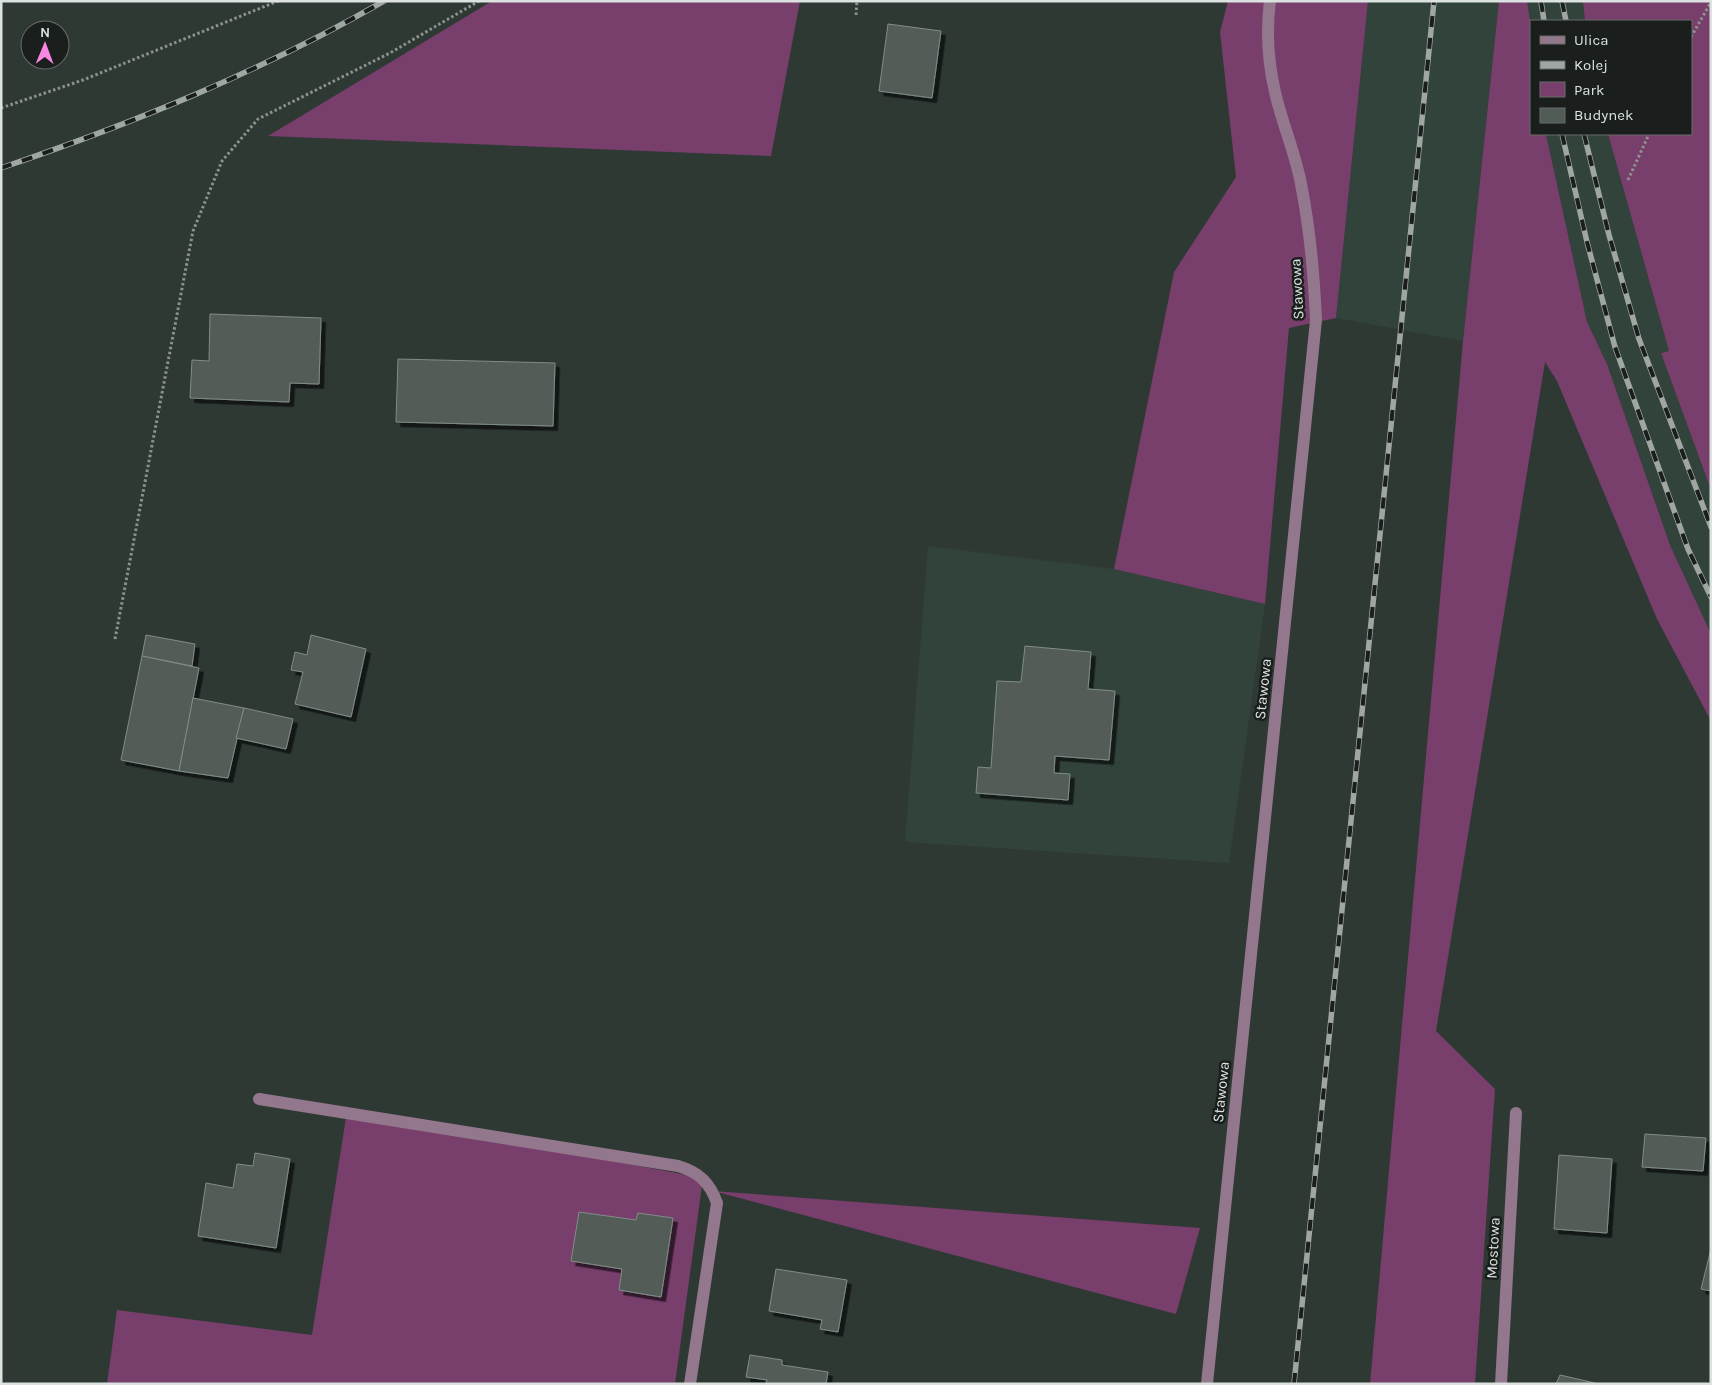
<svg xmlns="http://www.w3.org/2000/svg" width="1712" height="1385" font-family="Karla,sans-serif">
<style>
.built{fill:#32433b}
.green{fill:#783e6c}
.building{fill:#525c57;stroke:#818d87;filter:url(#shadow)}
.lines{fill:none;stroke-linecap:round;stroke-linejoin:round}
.path{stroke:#8b938f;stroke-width:3;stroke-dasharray:2.5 2.5;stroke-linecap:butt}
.minor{stroke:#93778c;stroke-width:12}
.rail-casing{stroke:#a0a7a3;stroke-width:5.5}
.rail{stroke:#1a1f1d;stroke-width:4;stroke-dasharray:11;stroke-linecap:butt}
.labels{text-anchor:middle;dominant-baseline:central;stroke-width:5;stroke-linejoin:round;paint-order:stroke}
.street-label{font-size:15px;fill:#dce2df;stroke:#1a1f1d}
</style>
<defs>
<filter id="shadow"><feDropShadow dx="4.5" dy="4.5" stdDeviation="0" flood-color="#0009"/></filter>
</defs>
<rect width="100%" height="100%" fill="#2f3934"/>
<g class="built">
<path d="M1368,1H1499L1463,341L1336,318Z"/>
<path d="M1527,1H1583L1585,21H1531V26Z"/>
<path d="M1546,134H1608L1669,351L1661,353L1711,490V634L1670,545L1607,364L1587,322Z"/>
<path d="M928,546L1114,569L1265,604L1229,863L905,842Z"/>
</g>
<g class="green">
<path d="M492,1H800L771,156L268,136Z"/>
<path d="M1228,1H1368L1336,318L1289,328L1265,604L1114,569L1174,272L1236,177L1220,32Z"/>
<path d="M1499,1H1527L1531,26V134H1546L1587,322L1607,364L1670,545L1711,634V721L1657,619L1557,381L1545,362L1436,1031L1495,1089L1475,1384H1370L1463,341Z"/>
<path d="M1583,1H1711V490L1661,353L1669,351L1608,134H1691V21H1585Z"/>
<path d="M347,1111L703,1178L675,1384H107L117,1310L312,1335Z"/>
<path d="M713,1191L1200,1228L1176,1314Z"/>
</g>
<g class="building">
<path d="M888,24L941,31L932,98L879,91Z"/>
<path d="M210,314L321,318L319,384L290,383L289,402L190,398L192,360L209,361Z"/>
<path d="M398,359L555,363L553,426L396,422Z"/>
<path d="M146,635L195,644L192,666L142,656Z"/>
<path d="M311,635L366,649L351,717L295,704L303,672L291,670L295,652L307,655Z"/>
<path d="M1025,646L1091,652L1088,689L1115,691L1109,760L1055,756L1054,773L1070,774L1068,800L976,793L978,767L991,768L997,681L1021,682Z"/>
<path d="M142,656L199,668L179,771L121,760Z"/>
<path d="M193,698L244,708L228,778L179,771Z"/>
<path d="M244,708L293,719L286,749L236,738Z"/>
<path d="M1645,1134L1706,1138L1703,1171L1642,1167Z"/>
<path d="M255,1153L290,1159L276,1248L198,1236L206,1183L233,1188L237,1164L253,1166Z"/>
<path d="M1559,1155L1612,1159L1607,1233L1554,1229Z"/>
<path d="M579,1212L636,1220L638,1213L673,1218L661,1297L619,1290L622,1269L571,1261Z"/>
<path d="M1711,1249V1291L1701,1289Z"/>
<path d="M776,1269L847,1280L838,1332L820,1329L822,1320L769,1311Z"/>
<path d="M750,1355L782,1360V1365L828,1372L826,1384H766L767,1380L746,1377Z"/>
<path d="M1560,1375L1595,1383L1556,1384Z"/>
</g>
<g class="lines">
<g class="path">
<path d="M856,15L857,1"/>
<path d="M1691,37L1711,2"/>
<path d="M1,108L83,80L278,1"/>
<path d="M1628,180L1649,134"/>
<path d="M115,639L193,231L222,161L258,119L390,53L479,1"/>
</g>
<g class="minor">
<path d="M259,1099L678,1166C699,1172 710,1183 717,1203L690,1384"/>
<path d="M1207,1384L1316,320C1314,274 1310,229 1301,184C1295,152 1282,123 1275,92C1268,62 1266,32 1270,1"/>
<path d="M1501,1384L1516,1113"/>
</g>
<defs>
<g id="rail">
<path d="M1541,1L1544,21"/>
<path d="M1562,1L1566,21"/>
<path d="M1562,134L1587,242L1615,347L1688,549L1711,597"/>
<path d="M1584,134L1609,235L1639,339L1711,527"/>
<path d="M1,168C134,123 262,71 384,1"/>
<path d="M1294,1384L1434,1"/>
</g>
</defs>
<use href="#rail" class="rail-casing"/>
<use href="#rail" class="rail"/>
</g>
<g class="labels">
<g class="street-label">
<text transform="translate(1297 289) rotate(-93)">Stawowa</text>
<text transform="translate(1263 689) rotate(-84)">Stawowa</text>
<text transform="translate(1221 1092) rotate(-84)">Stawowa</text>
<text transform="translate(1493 1248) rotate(-87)">Mostowa</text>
</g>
</g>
<rect width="1712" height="1385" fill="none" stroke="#dce2df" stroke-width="5"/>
<rect x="1530" y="20" width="162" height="115" fill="#1a1f1d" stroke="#686d6b"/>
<rect x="1540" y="36" width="25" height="8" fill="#93778c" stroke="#686d6b"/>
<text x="1574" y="45" font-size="15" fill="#dce2df">Ulica</text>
<rect x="1540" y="61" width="25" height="8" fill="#a0a7a3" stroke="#686d6b"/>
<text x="1574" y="70" font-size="15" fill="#dce2df">Kolej</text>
<rect x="1540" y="82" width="25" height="15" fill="#783e6c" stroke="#686d6b"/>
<text x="1574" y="95" font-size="15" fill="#dce2df">Park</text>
<rect x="1540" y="108" width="25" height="15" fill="#525c57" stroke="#686d6b"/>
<text x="1574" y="120" font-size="15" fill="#dce2df">Budynek</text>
<g transform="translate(45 45) rotate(1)"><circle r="24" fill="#1a1f1d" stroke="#686d6b"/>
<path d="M0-4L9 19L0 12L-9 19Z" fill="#fb87e5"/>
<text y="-8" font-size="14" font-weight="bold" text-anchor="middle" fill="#dce2df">N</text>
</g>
</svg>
